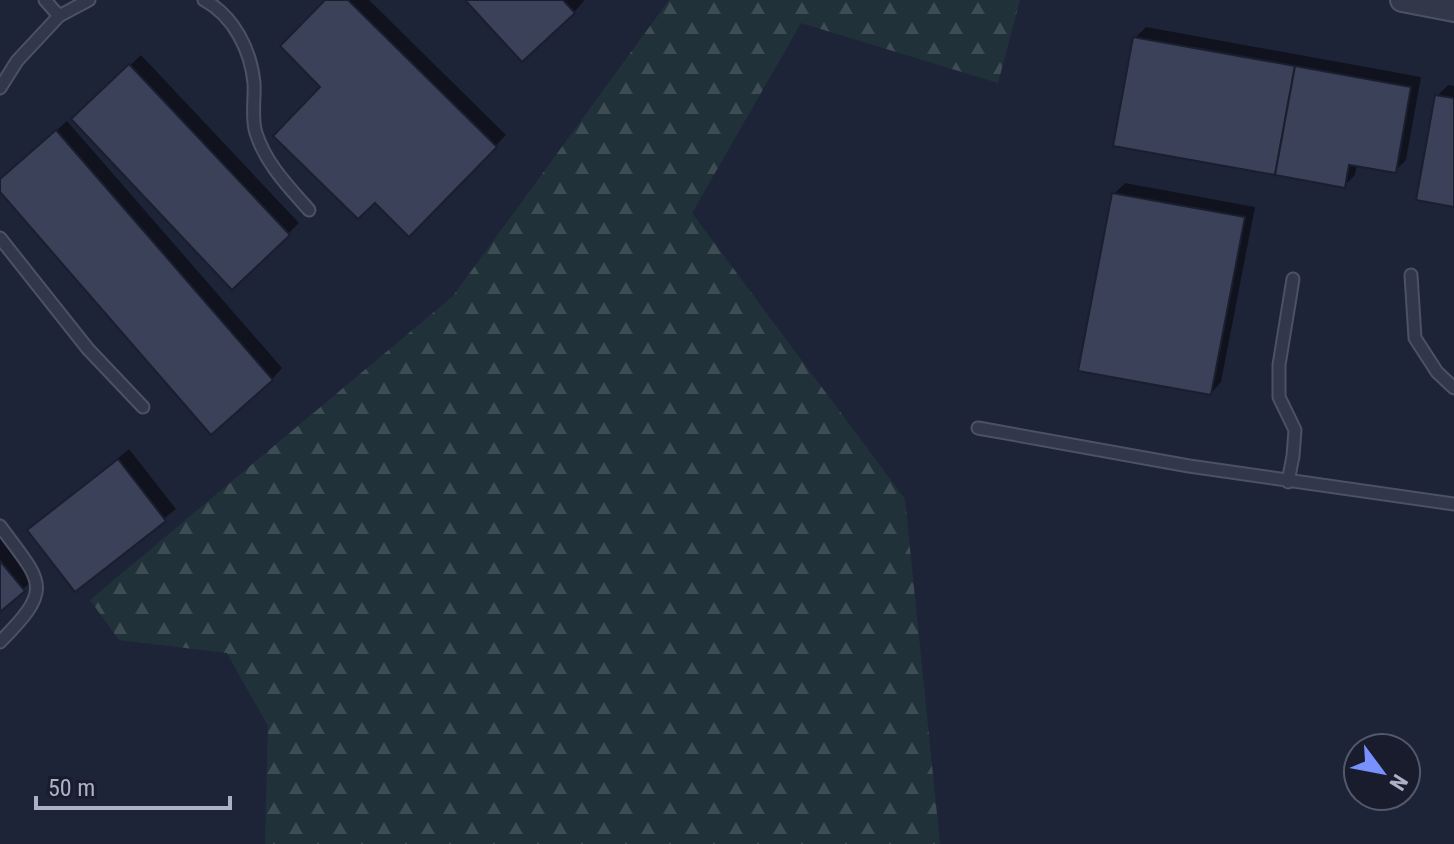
<svg xmlns="http://www.w3.org/2000/svg" width="1454" height="844" font-family="'Roboto Condensed',sans-serif">
<style>
.forest{fill:url(#forest-firs)}
.shadow{fill:#0007}
.building{fill:#3a4159;stroke:#1a1e2f;stroke-width:2}
.lines{fill:none;stroke-linecap:round;stroke-linejoin:round}
.service-casing{stroke:#4d5164;stroke-width:15}
.minor-casing{stroke:#4d5164;stroke-width:26}
.service{stroke:#323749;stroke-width:11}
.minor{stroke:#323749;stroke-width:22}
</style>
<defs>
<pattern id="forest-firs" width="22" height="20" patternUnits="userSpaceOnUse" patternTransform="scale(2)"><rect width="22" height="20" fill="#203139"/><path d="M5 1l3.5 6h-7zM16 11l3.5 6h-7z" fill="#3e4c54"/></pattern>
</defs>
<rect width="100%" height="100%" fill="#1e2438"/>
<path class="forest" d="M669,0H1020L998,83L801,23L692,213L905,499L940,844H265L268,726L227,653L119,640L90,600L453,296Z"/>
<g class="shadow">
<path d="M328,0H369L506,135L409,234L323,87Z"/>
<path d="M467,0H583L584,1L574,12Z"/>
<path d="M1146,27L1421,77L1406,160L1395,171L1357,164L1355,175L1344,186L1135,38Z"/>
<path d="M141,55L299,223L233,288L74,119Z"/>
<path d="M1448,85L1454,86V205L1437,96Z"/>
<path d="M67,121L282,368L272,379L0,189V181Z"/>
<path d="M1125,183L1255,207L1221,382L1211,393L1114,194Z"/>
<path d="M129,449L176,509L76,589L30,530Z"/>
<path d="M0,538L34,579L0,610Z"/>
</g>
<g class="building">
<path d="M325,0H348L497,147L409,237L375,203L358,219L273,136L320,87L280,46Z"/>
<path d="M465,0H563L575,13L522,62Z"/>
<path d="M1133,37L1295,66L1275,175L1113,146Z"/>
<path d="M129,64L290,235L232,290L71,119Z"/>
<path d="M1295,66L1411,87L1396,173L1349,165L1345,188L1275,175Z"/>
<path d="M1435,95L1454,98V207L1416,200Z"/>
<path d="M56,130L273,380L211,435L0,192V179Z"/>
<path d="M1112,193L1245,217L1211,395L1078,371Z"/>
<path d="M118,459L166,521L75,592L27,530Z"/>
<path d="M0,561L25,591L0,612Z"/>
</g>
<g class="lines">
<defs>
<g id="service">
<path d="M45,0L59,16L89,0"/>
<path d="M204,0C234,16 251,51 254,83C255,99 251,118 256,133C266,164 288,186 309,210"/>
<path d="M0,88L17,61L59,16"/>
<path d="M0,238L88,349L143,407"/>
<path d="M1411,275L1415,338L1437,372L1454,388"/>
<path d="M978,428L1189,466L1454,504"/>
<path d="M1288,482L1293,456L1295,430L1279,397V365L1293,279"/>
<path d="M0,526C42,583 55,587 0,642"/>
</g>
<path id="minor" d="M1402,0L1454,10"/>
</defs>
<use href="#service" class="service-casing"/>
<use href="#minor" class="minor-casing"/>
<use href="#service" class="service"/>
<use href="#minor" class="minor"/>
</g>
<g transform="translate(1382 772) rotate(122)"><circle r="38" fill="#181c2d" stroke="#53586a" stroke-width="2"/>
<path d="M0-6L14 30L0 20L-14 30Z" fill="#7891ff"/>
<text y="-12" font-size="22" font-weight="bold" text-anchor="middle" fill="#acb1c6">N</text>
</g>
<path d="M36 796v12h194v-12" fill="none" stroke="#acb1c6" stroke-width="4"/>
<text x="48" y="796" font-size="24" fill="#acb1c6" stroke="#181c2d" stroke-width="6" paint-order="stroke">50 m</text>
</svg>
